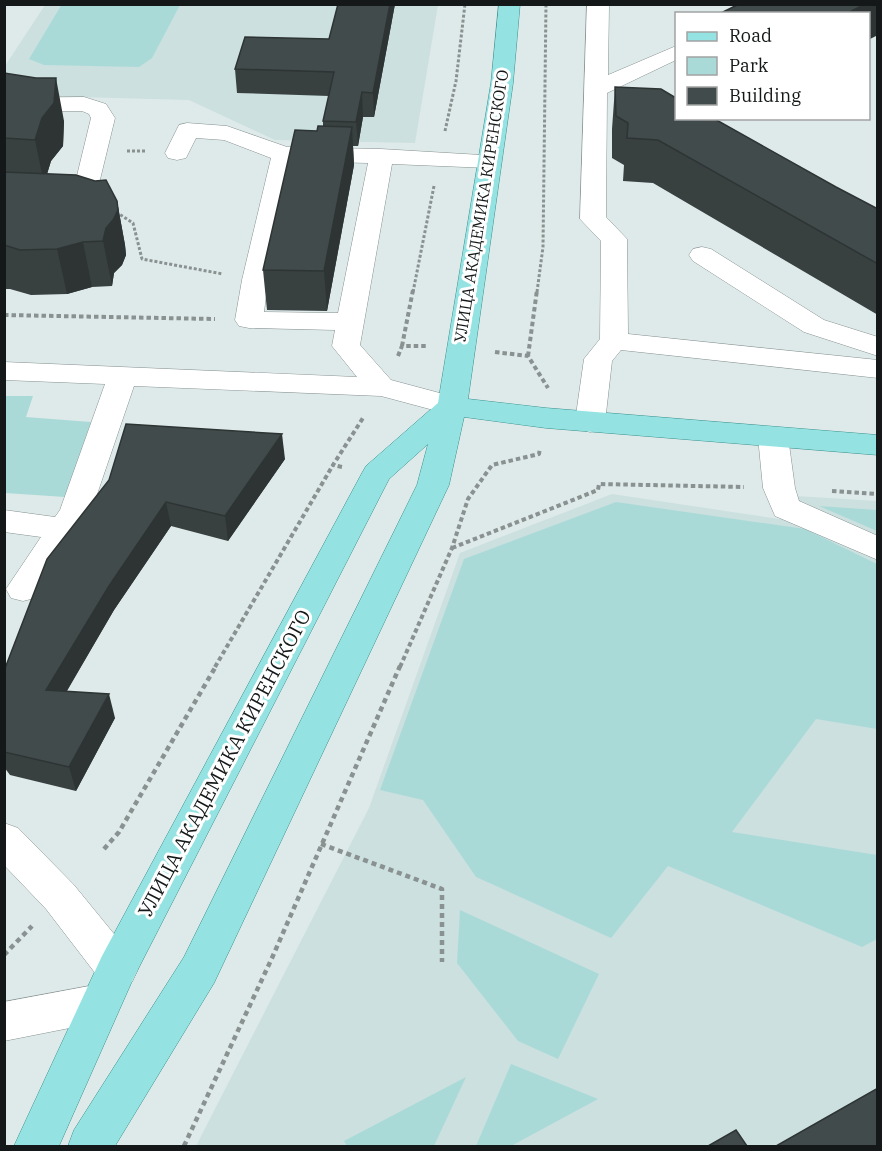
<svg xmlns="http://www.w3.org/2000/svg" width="882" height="1151" font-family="'IBM Plex Serif',serif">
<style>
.built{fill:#cbe0df}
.green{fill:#aadad8}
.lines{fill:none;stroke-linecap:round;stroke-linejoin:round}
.minor-casing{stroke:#869190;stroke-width:1}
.major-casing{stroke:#38908e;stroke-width:1}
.path-far2{stroke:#899191;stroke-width:3;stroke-dasharray:3 2;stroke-linecap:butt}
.path-far1{stroke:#899191;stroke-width:4;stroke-dasharray:4.5 3;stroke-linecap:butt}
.path{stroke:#899191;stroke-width:4.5;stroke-dasharray:5 4;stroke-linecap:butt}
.minor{fill:#fff;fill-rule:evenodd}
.major{fill:#94e3e2;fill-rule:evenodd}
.wall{fill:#384040}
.shaded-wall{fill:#2e3434}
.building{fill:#414b4b;stroke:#2e3434;stroke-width:1.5}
.labels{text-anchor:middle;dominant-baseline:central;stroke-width:6;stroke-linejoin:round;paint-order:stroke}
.far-street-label{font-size:16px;fill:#141818;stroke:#fff}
.street-label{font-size:20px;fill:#141818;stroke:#fff}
</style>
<rect width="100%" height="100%" fill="#deeae9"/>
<g class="built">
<path d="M45,5H438L415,143L275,140L189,100L5,95V66Z"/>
<path d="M612,494L779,519L796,496L877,501V1146H196L369,808L460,553Z"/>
</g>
<g class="green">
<path d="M62,4H180V5L152,58L139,67L44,65L29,59Z"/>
<path d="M4,396H33L26,417L91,422L65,497L5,493Z"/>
<path d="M616,502L805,529L877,564V729L816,719L732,832L877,855V939L862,947L668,866L611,938L476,877L423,800L380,790L464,559Z"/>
<path d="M819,506L877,510V531Z"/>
<path d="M460,910L599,974L558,1059L518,1041L457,963Z"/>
<path d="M511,1064L598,1099L511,1146H476Z"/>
<path d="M466,1077L434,1146H347L344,1141Z"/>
</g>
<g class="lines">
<defs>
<g id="minor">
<path d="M587,4H609L608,75L676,46V60L607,93L606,217L627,239L628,334L878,360V378L621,350L612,361L605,422L601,429L590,432L579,429L575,422L584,359L600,339L601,241L580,219Z"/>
<path d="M84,97L106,104L115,118L97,192L94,197L55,211H4V195H52L74,188L91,118L89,114L82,111L4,112V98Z"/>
<path d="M187,123L227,126L287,147L381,149L498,156L501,161L498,166L489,168L392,164L360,345L391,380L462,399L467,406L462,413L452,415L381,396L134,386L91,512L35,598L23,601L11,598L6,589L41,537L4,532V510L55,517L60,510L105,384L4,380V362L357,377L332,346L335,330L249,328L239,326L235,320L242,280L271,158L224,140L196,138L186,158L177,160L168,158L165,153L179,125ZM294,161L368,163L338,313L264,312L268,280Z"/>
<path d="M702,247L711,249L824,320L878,337V356L804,332L693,261L689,255L693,249Z"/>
<path d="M773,427L784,430L788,437L795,488L799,501L878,536V560L775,516L763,488L758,437L762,430Z"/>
<path d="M4,823L18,828L74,885L132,956L138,969L132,982L117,988L102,982L46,909L4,865Z"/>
<path d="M100,984L115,989L121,1003L115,1017L100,1022L4,1041V1002Z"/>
</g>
<path id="major" d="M499,4H520L513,83L468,399L546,408L878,435V455L546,428L464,417L449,485L214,983L115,1146H68L74,1130L184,957L417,485L428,444L389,479L133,979L59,1146H14L102,956L362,473L366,466L438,403L491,83Z"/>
</defs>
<use href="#minor" class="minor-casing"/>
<use href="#major" class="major-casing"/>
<g class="path-far2">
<path d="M445,131L456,81L465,4"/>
<path d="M127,151H146"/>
<path d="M116,212L133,223L142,259L223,274"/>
<path d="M413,292L434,186"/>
<path d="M537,292L543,247L546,4"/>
</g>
<g class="path-far1">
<path d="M4,315L215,319"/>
<path d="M402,346L413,290"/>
<path d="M495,352L528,356L548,388"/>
<path d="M398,356L402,346H426"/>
<path d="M528,356L537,290"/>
<path d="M342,467L333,465L363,418"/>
<path d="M832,491L878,494"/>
<path d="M452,548L598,490L599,484L744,487"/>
<path d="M215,667L333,465"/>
<path d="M400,667L452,548L468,499L492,465L539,454L540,448"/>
</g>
<g class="path">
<path d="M321,844L442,889V962"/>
<path d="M104,849L119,832L216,666"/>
<path d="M4,955L32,926"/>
<path d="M184,1146L272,958L400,666"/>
</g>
<use href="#minor" class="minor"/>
<use href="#major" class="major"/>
</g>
<g class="wall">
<path d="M338,4H395L374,117H363L358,146H353L354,165L327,311L267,310L263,270L317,131L323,126V121L329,96L237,93L235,69L329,39Z"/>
<path d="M4,73L64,121L63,146L51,161L47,174L117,201L125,245L126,255L122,265L114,273L112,286L92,287L67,294L31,295L10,289H4Z"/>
<path d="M615,87L836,187L878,209V315L653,183L623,181L624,165L612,158V129Z"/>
<path d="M285,459L228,541L171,526L114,610L67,691L115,718L76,791L10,775L4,767V671L109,480Z"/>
</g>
<g class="shaded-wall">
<path d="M390,4H395L374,117L373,93Z"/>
<path d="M865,4H878V35L868,40V14H846Z"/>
<path d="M56,78L64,121L63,146L51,161L44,184L35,140Z"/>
<path d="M362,92L363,117L358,146L356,122Z"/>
<path d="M352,127L354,165L327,311L324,271Z"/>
<path d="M117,201L125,245L126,255L122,265L114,273L112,286L103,241L106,228Z"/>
<path d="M83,242L92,287L67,294L57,249Z"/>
<path d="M282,434L285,459L228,541L225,516Z"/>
<path d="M166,502L171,526L114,610L53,714L46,690L109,586Z"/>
<path d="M109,694L115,718L76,791L69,767Z"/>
</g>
<g class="building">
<path d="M338,4H390L373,93L362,92L356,122L323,121L334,72L235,69L245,37L329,39Z"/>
<path d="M739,4H865L846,14H719Z"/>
<path d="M4,73L36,78H56L54,103L42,118L35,140L4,138Z"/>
<path d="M615,87L661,89L676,98V118H713L836,187L878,209V264L658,140L627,138L628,123L616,116Z"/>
<path d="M318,126L352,127L324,271L263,270L295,130L317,131Z"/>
<path d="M4,172L76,175L95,181L106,180L117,201L118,210L113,220L106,228L103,241L83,242L57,249L20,250L4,245Z"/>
<path d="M126,424L282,434L225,516L166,502L109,586L46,690L109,694L69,767L4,752V671L47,559L109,480Z"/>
<path d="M878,1088V1146H776Z"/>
<path d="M736,1130L747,1146H708Z"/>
</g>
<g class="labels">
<g class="far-street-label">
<text transform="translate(481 206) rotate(-81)">УЛИЦА АКАДЕМИКА КИРЕНСКОГО</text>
</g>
<g class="street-label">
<text transform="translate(224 763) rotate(-62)">УЛИЦА АКАДЕМИКА КИРЕНСКОГО</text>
</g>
</g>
<rect width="882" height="1151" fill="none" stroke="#141818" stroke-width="12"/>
<rect x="675" y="12" width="195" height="108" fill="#ffffff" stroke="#a1a3a3" stroke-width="1.5"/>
<rect x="687" y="32" width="30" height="9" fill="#94e3e2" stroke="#a1a3a3" stroke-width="1.5"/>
<text x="729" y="42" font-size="18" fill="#141818">Road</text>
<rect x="687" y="57" width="30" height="18" fill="#aadad8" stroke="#a1a3a3" stroke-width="1.5"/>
<text x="729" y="72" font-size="18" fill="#141818">Park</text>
<rect x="687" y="87" width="30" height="18" fill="#414b4b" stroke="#a1a3a3" stroke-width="1.5"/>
<text x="729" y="102" font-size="18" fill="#141818">Building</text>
</svg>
